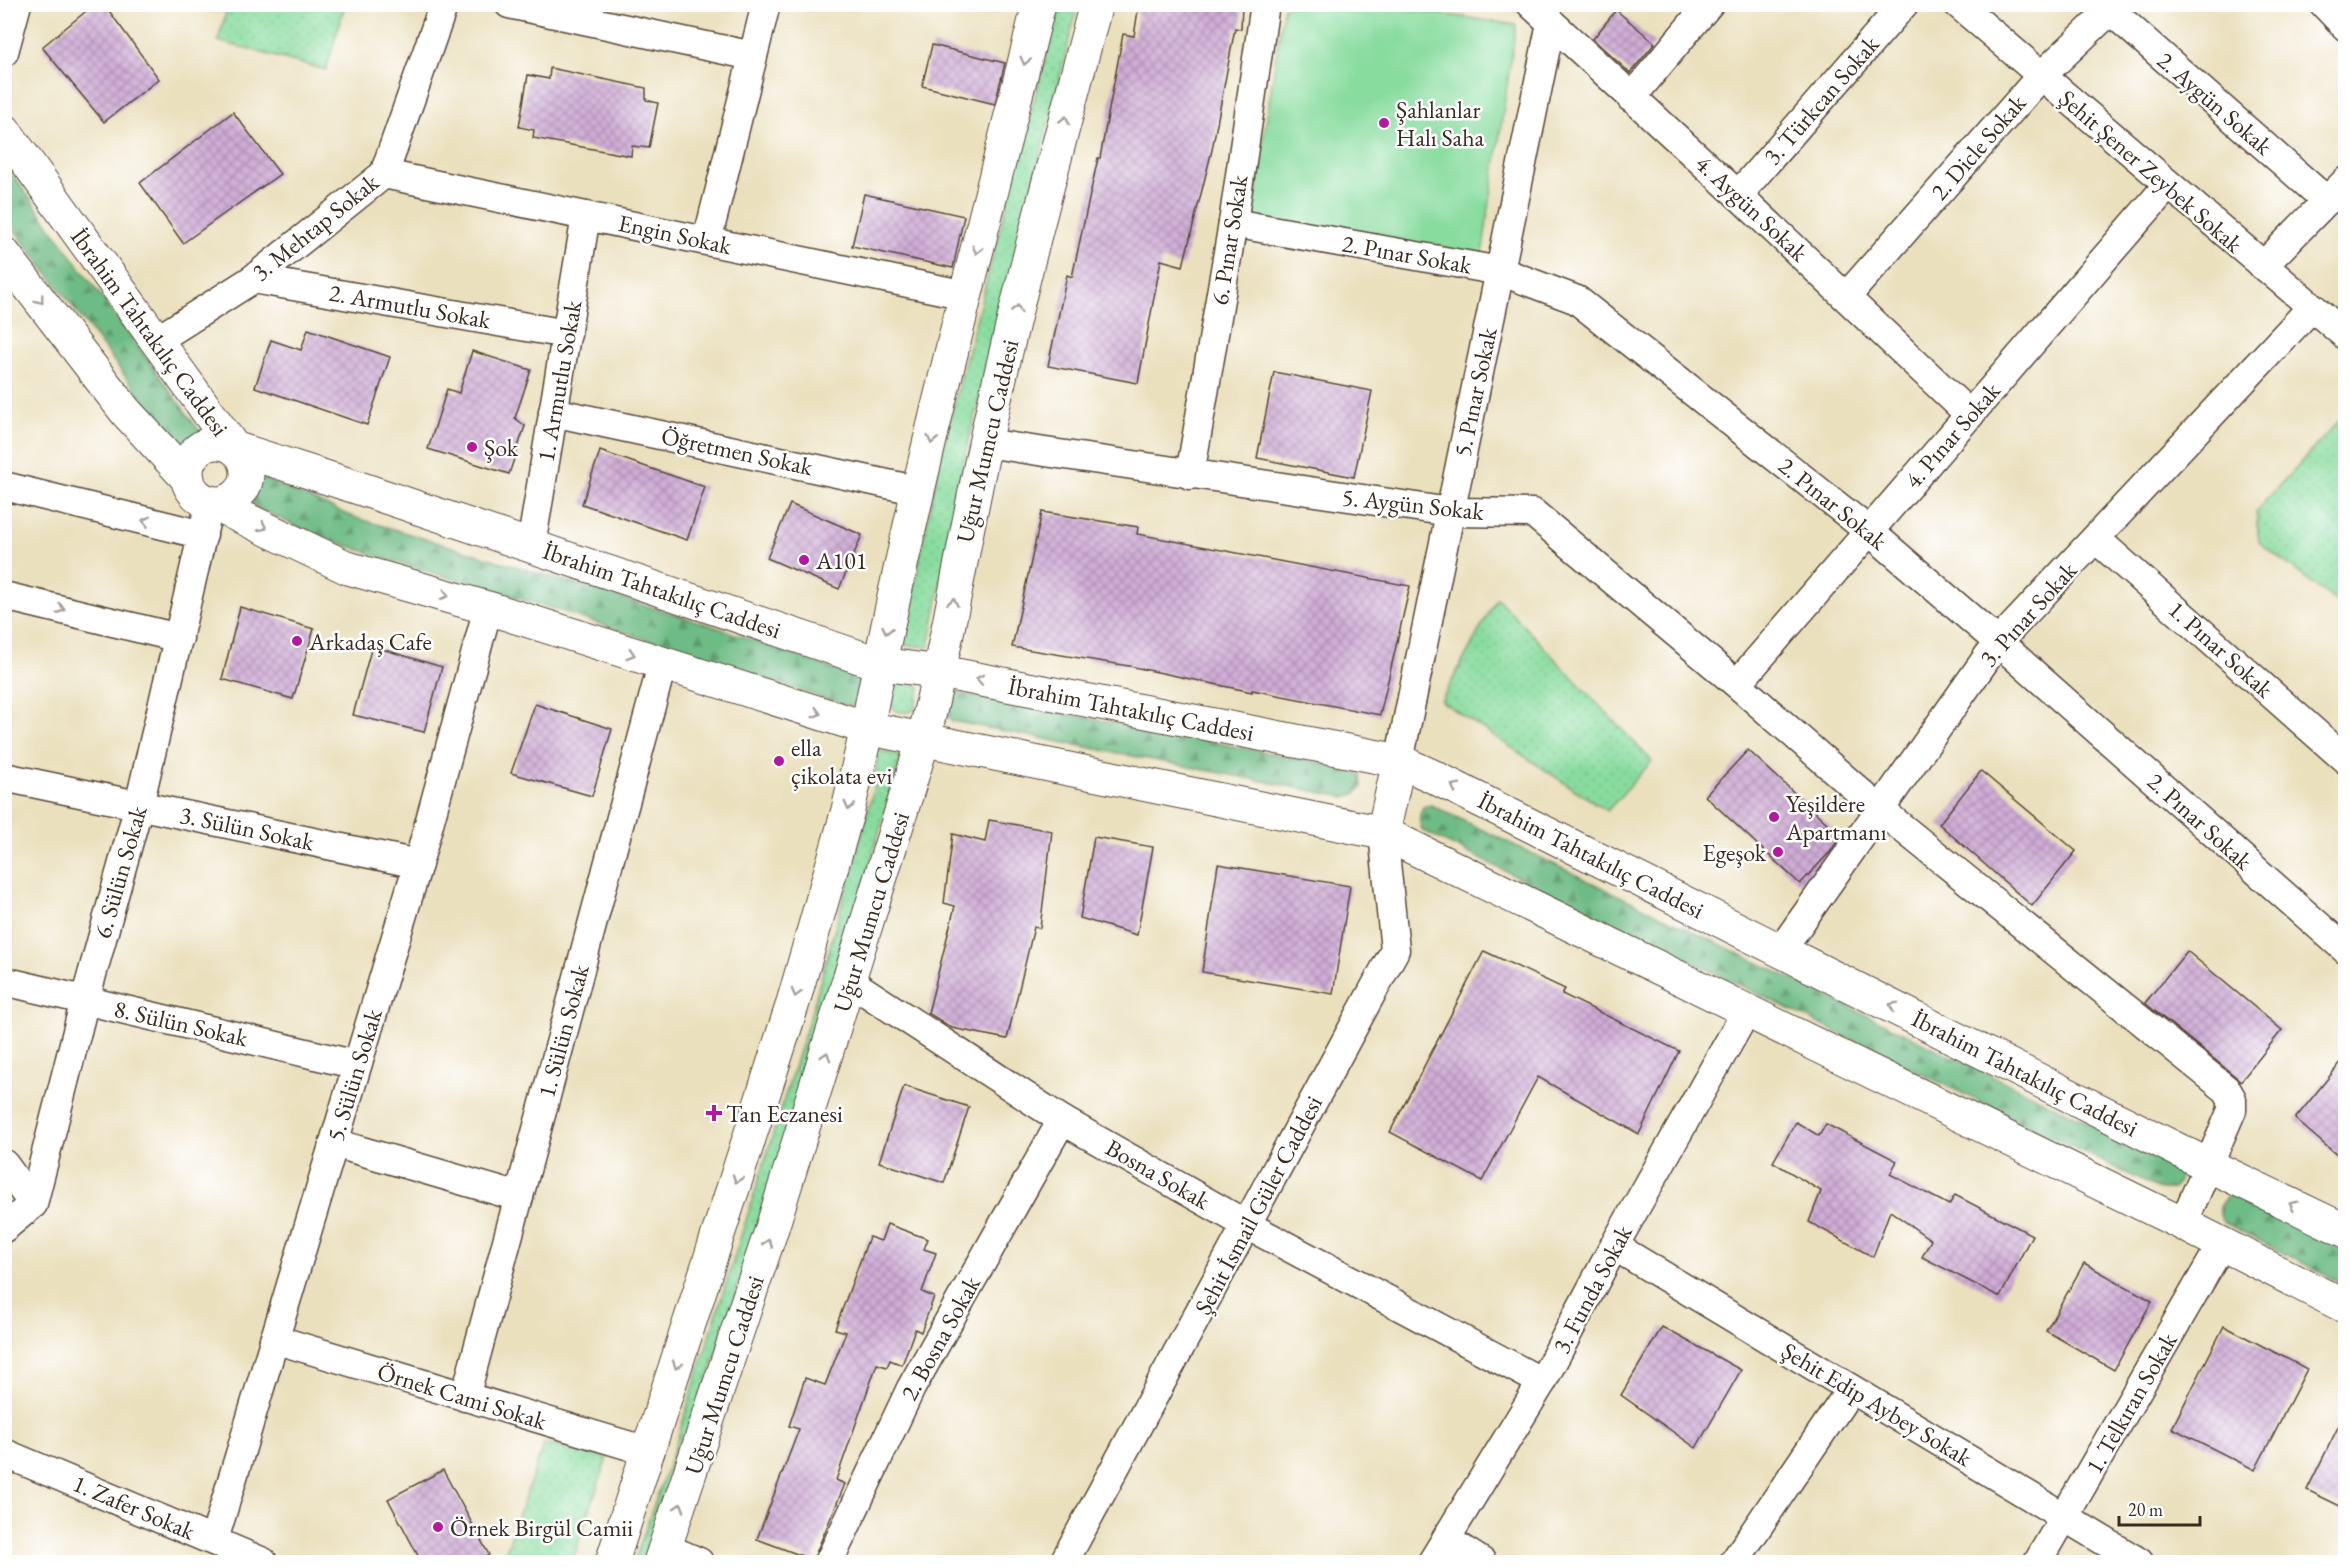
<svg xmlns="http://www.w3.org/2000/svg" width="2350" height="1567" font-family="'EB Garamond',serif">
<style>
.grass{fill:url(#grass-dots);stroke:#62835e;stroke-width:1.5}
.forest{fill:url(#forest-firs);stroke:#547352;stroke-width:1.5}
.garden{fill:#88dc9e;stroke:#62835e;stroke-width:1.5}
.building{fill:url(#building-cross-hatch)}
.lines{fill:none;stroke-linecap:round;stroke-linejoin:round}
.minor-casing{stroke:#554536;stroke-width:31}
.tertiary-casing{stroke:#554536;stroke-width:35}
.secondary-casing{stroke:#554536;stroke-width:35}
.primary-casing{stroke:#554536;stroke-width:35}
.minor{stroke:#fff;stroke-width:28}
.tertiary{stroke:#fff;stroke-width:33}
.secondary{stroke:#fff;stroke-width:33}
.primary{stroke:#fff;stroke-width:33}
.oneway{stroke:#a79f9a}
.poi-dot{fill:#b5179e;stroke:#fff;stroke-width:2}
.labels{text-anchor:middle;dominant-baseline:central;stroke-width:5;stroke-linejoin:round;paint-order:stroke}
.street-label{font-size:24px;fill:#3b2a1e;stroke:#fff}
.poi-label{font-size:24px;fill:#3b2a1e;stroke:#fff;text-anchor:start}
</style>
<defs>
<pattern id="grass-dots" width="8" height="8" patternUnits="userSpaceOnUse" patternTransform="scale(1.5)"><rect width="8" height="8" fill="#88dc9e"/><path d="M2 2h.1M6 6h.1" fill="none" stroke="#76bd88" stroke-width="1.8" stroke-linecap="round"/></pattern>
<pattern id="forest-firs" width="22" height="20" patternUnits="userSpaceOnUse" patternTransform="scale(1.5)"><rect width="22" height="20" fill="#6ebc85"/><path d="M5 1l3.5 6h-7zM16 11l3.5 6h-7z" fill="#5c996c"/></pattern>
<pattern id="building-cross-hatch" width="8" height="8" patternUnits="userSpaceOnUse" patternTransform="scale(1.5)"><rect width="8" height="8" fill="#d0add7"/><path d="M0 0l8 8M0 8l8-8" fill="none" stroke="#aa8dae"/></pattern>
</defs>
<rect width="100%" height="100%" fill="#fff"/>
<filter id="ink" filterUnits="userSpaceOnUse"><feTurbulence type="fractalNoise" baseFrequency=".0167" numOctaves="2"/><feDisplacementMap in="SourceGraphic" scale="12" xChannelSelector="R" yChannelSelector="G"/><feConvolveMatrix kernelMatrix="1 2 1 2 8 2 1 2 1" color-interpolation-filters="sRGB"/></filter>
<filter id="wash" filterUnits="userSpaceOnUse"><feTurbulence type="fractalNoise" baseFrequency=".008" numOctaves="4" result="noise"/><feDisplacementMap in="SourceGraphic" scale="24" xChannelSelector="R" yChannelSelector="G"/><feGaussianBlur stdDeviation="1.35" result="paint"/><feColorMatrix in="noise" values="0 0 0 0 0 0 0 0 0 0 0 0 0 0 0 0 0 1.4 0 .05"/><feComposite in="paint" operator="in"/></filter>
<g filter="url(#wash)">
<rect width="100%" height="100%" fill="#ebe0be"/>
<g class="grass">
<path d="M228,5H345L326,70L218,41Z"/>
<path d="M1059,5H1078L963,463L929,647L902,645L941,454Z"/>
<path d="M2345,414L2346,591L2337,602L2259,542L2256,511Z"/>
<path d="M1497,598L1652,761L1607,811L1441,701Z"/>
<path d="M897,681L917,684L920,689L914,710L909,712H898C887,704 884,689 897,681Z"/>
<path d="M878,750L901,757L827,1010L649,1562H634L676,1443L814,1004L873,792Z"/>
<path d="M544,1444L607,1458L572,1562H502Z"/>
</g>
<g class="forest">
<path d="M4,163L203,436L184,454L5,217Z"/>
<path d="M257,476L353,517L710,625L859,678L866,683L858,706L843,705L558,610L396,562L313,534L244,502Z"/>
<path d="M958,693L1353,769L1361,776L1362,787L1355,794L1344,797L952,721L946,715L950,698Z"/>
<path d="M1431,805L2179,1166C2181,1177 2180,1183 2172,1190H2161L1423,831C1418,822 1419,816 1423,807Z"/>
<path d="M2237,1193L2345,1249V1285L2223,1222C2216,1207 2220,1198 2237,1193Z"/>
</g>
<path class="garden" d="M1284,5H1379L1516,25L1482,255L1251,220Z"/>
<g id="blocks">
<g class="building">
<path d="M95,4H104L159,79L104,122L42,47Z"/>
<path d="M1139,4H1242L1241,29L1235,28L1212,150L1183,266L1161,260L1138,383L1048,366L1067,275L1072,277L1098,158H1100L1123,34L1134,36Z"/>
<path d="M1616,10L1655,43L1630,73L1593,39Z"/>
<path d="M932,45L1005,63L995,104L922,86Z"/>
<path d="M550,68L646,88V100L658,103L649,148L632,146L631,156L533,138L534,130L519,127L528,75L549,79Z"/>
<path d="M233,112L280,174L183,243L140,183Z"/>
<path d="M864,194L964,216L953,268L852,246Z"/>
<path d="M308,329L390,357L367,425L255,387L271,340L301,350Z"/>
<path d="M472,351L531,370L515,418L525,426L509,474L428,449L447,389L459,393Z"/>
<path d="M1274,372L1372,391L1354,477L1257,458Z"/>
<path d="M600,451L705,487L687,540L582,504Z"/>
<path d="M790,504L862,535L839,589L767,558Z"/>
<path d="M1042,512L1138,527L1137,534L1410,586L1380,715L1252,690V692L1129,666L1012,647Z"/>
<path d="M240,607L314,629L293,699L222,679Z"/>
<path d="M372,646L442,667L424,732L353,715Z"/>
<path d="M535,704L612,729L592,796L511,773Z"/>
<path d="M1748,750L1841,836L1830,852L1800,884L1705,796Z"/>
<path d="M1981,771L2076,851L2032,906L1939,824Z"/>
<path d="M989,820L1052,831L1040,928L1034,927L1007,1039L952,1028L928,1013L955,906L944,903L953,834L985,842Z"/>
<path d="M1094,837L1153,847L1137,935L1080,918Z"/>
<path d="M1218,864L1350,886L1333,994L1202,972Z"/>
<path d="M1484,951L1565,989L1562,994L1679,1051L1639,1134L1538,1077L1482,1181L1390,1132Z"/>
<path d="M2187,951L2282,1030L2241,1081L2145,1003Z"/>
<path d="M2346,1056V1163L2295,1119Z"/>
<path d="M904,1086L969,1107L944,1183L879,1162Z"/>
<path d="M1796,1122L1819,1136L1826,1124L1897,1161L1890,1174L1949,1205L1955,1195L2032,1235L2000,1297L1922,1257L1931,1240L1890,1211L1873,1257L1809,1222L1821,1191L1773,1162Z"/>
<path d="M887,1224L928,1239L924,1249L936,1253L922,1292L934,1297L921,1332L915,1329L902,1365L890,1360L887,1367L877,1364L836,1480L845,1484L813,1560L757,1539L799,1429L789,1426L805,1378L825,1385L846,1332L835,1329L869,1237L881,1241Z"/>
<path d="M2084,1263L2152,1301L2114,1370L2046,1331Z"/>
<path d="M2224,1326L2307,1369L2255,1470L2172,1428Z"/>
<path d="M1662,1327L1741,1370L1696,1448L1621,1395Z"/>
<path d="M2346,1411V1509L2307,1490Z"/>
<path d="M443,1470L489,1555L474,1563H422L388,1499Z"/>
</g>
</g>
</g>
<g filter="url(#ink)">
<use href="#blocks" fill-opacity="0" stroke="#554536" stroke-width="1.5"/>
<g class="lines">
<defs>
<g id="minor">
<path d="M509,4L753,56"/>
<path d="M1531,4L1738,195L1970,415"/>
<path d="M1958,4L2346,336"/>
<path d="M2103,4L2327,201"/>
<path d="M2324,4L2346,27"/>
<path d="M4,52L17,4"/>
<path d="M1631,98L1709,4"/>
<path d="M384,174L966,295"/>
<path d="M1738,195L1904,4"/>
<path d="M1233,223L1500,271L1577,300L1869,531L1998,642L2346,950"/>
<path d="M707,241L766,4"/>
<path d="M2263,266L2346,181"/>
<path d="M253,279L567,334"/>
<path d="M1846,297L2041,76L2117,4"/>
<path d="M157,340L253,279L384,174L444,4"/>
<path d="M553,412L920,491"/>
<path d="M985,443L1450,512L1533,513L1737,684L1879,809L2227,1090L2232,1099V1110L2183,1224"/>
<path d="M1190,475L1233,223L1265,4"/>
<path d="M4,486L203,535"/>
<path d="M2096,539L2346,760"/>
<path d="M531,546L586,216"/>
<path d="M4,596L179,638"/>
<path d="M1737,684L2168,185"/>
<path d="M1399,761L1551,23"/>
<path d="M4,777L418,864"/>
<path d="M1781,950L1998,642L2312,307"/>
<path d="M4,981L357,1065"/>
<path d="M849,981L1062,1120L1247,1225L1542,1382"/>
<path d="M334,1143L519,1197"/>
<path d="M4,1164L33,1204"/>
<path d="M4,1228L33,1204L85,1000L139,805L210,502"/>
<path d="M1614,1246L2139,1562"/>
<path d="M274,1339L650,1452"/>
<path d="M465,1397L662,665"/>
<path d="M4,1453L263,1562"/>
<path d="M1446,1539L1482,1562"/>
<path d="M214,1540L418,864L488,608"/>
<path d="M666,1548L699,1562"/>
<path d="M829,1562L911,1388L1062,1120"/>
<path d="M1064,1562L1395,950L1383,833"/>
<path d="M1432,1562L1542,1382L1614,1246L1746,1012"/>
<path d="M1734,1562L1851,1389"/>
<path d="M2038,1562L2222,1244"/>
</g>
<g id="tertiary">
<path d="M612,1562L792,1006L848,810L867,728"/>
<path d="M660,1562L772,1228L923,741"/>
</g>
<g id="secondary">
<path d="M867,728C914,485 979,245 1039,4"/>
<path d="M923,741C948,643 963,543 985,444C1017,296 1057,151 1096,4"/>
</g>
<g id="primary">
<path d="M4,130L234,448L356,487L880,664L941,672L1399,761L1430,775L2208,1165L2346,1231"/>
<path d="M4,254L126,412L188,479"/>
<circle cx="217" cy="473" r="30"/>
<path d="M210,502L348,568L488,608L867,728L1383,833L2183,1224L2346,1307"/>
<path d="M1383,833L1399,761"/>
</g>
</defs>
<use href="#minor" class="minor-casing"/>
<use href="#tertiary" class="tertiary-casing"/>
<use href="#secondary" class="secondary-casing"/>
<use href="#primary" class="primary-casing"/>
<use href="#minor" class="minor"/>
<use href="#tertiary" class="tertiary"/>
<use href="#secondary" class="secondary"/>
<use href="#primary" class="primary"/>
</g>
<defs><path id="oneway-chevron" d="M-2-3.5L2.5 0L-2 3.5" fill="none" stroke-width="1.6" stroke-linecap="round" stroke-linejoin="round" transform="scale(1.5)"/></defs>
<g class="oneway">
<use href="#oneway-chevron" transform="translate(1025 61) rotate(104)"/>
<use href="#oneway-chevron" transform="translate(1065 120) rotate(-75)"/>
<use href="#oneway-chevron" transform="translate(977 250) rotate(104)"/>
<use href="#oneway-chevron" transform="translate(40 300) rotate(52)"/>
<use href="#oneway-chevron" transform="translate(1017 309) rotate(-77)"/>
<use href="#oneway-chevron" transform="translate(932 440) rotate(103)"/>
<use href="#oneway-chevron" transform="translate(146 521) rotate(-166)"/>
<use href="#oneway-chevron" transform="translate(263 527) rotate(26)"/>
<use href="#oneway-chevron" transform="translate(445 595) rotate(16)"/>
<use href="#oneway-chevron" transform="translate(953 602) rotate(-80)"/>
<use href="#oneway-chevron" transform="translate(61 609) rotate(13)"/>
<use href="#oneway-chevron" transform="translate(887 630) rotate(103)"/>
<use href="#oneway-chevron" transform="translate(631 654) rotate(18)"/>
<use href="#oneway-chevron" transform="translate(980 679) rotate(-169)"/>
<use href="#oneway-chevron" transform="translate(817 713) rotate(17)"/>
<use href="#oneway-chevron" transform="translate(1455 787) rotate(-153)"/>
<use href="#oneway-chevron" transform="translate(849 806) rotate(104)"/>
<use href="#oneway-chevron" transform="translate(796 993) rotate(106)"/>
<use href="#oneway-chevron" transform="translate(1893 1006) rotate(-153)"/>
<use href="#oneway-chevron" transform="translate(826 1056) rotate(-73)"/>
<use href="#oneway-chevron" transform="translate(737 1179) rotate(108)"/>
<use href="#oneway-chevron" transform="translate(2293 1205) rotate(-154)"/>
<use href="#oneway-chevron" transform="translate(768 1243) rotate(-72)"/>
<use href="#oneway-chevron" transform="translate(677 1365) rotate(108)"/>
<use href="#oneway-chevron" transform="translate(680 1507) rotate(-72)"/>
</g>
</g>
<g class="poi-dot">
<circle cx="1384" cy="123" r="6"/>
<circle cx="472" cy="447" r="6"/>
<circle cx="804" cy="560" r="6"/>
<circle cx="297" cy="641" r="6"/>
<circle cx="779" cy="761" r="6"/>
<circle cx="1774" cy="817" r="6"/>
<circle cx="1778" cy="852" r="6"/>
<path d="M711 1104h6v6h6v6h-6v6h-6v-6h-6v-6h6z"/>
<circle cx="438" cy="1527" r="6"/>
</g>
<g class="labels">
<g class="street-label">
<text transform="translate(1821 100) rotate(-49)">3. Türkcan Sokak</text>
<text transform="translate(2215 103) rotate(41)">2. Aygün Sokak</text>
<text transform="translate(1978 147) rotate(-49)">2. Dicle Sokak</text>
<text transform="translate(2151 171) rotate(41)">Şehit Şener Zeybek Sokak</text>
<text transform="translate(1752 208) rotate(43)">4. Aygün Sokak</text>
<text transform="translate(315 227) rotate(-39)">3. Mehtap Sokak</text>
<text transform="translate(675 234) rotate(12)">Engin Sokak</text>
<text transform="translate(1229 240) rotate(-81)">6. Pınar Sokak</text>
<text transform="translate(1407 254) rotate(10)">2. Pınar Sokak</text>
<text transform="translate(410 306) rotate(10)">2. Armutlu Sokak</text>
<text transform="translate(150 332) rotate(54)">İbrahim Tahtakılıç Caddesi</text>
<text transform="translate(559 381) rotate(-80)">1. Armutlu Sokak</text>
<text transform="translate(1475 392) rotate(-78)">5. Pınar Sokak</text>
<text transform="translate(1952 435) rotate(-49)">4. Pınar Sokak</text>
<text transform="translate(987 441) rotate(-77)">Uğur Mumcu Caddesi</text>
<text transform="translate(737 451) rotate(12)">Öğretmen Sokak</text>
<text transform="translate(1833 503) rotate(39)">2. Pınar Sokak</text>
<text transform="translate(1413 504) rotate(6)">5. Aygün Sokak</text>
<text transform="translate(662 590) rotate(19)">İbrahim Tahtakılıç Caddesi</text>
<text transform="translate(2028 614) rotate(-48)">3. Pınar Sokak</text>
<text transform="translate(2221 649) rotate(42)">1. Pınar Sokak</text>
<text transform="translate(1131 709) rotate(11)">İbrahim Tahtakılıç Caddesi</text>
<text transform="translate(2200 821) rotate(42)">2. Pınar Sokak</text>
<text transform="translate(247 828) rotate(12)">3. Sülün Sokak</text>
<text transform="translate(1591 855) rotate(27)">İbrahim Tahtakılıç Caddesi</text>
<text transform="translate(120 872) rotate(-74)">6. Sülün Sokak</text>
<text transform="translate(871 912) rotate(-73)">Uğur Mumcu Caddesi</text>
<text transform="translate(181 1023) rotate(13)">8. Sülün Sokak</text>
<text transform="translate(563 1031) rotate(-75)">1. Sülün Sokak</text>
<text transform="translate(2025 1073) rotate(27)">İbrahim Tahtakılıç Caddesi</text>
<text transform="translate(354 1075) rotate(-73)">5. Sülün Sokak</text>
<text transform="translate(1158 1174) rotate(30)">Bosna Sokak</text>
<text transform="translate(1258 1205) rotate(-62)">Şehit İsmail Güler Caddesi</text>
<text transform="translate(1592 1289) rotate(-62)">3. Funda Sokak</text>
<text transform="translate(940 1338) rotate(-61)">2. Bosna Sokak</text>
<text transform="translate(724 1375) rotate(-72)">Uğur Mumcu Caddesi</text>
<text transform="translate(462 1396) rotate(17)">Örnek Cami Sokak</text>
<text transform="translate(2131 1403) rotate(-60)">1. Telkıran Sokak</text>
<text transform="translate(1877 1404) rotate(31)">Şehit Edip Aybey Sokak</text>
<text transform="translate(134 1507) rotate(23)">1. Zafer Sokak</text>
</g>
<g class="poi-label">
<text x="1396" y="109">Şahlanlar<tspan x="1396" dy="28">Halı Saha</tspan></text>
<text x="484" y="447">Şok</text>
<text x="816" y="560">A101</text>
<text x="309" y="641">Arkadaş Cafe</text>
<text x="791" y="747">ella<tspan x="791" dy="28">çikolata evi</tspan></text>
<text x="1786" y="803">Yeşildere<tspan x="1786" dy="28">Apartmanı</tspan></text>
<text x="1766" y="852" text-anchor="end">Egeşok</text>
<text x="726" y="1113">Tan Eczanesi</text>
<text x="450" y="1527">Örnek Birgül Camii</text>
</g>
</g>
<rect width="2350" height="1567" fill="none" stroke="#fff" stroke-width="24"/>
<path d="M2119 1516v9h81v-9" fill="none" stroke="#3b2a1e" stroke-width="3"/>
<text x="2128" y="1516" font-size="18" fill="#3b2a1e" stroke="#ffffff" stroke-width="4.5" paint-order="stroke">20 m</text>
</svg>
